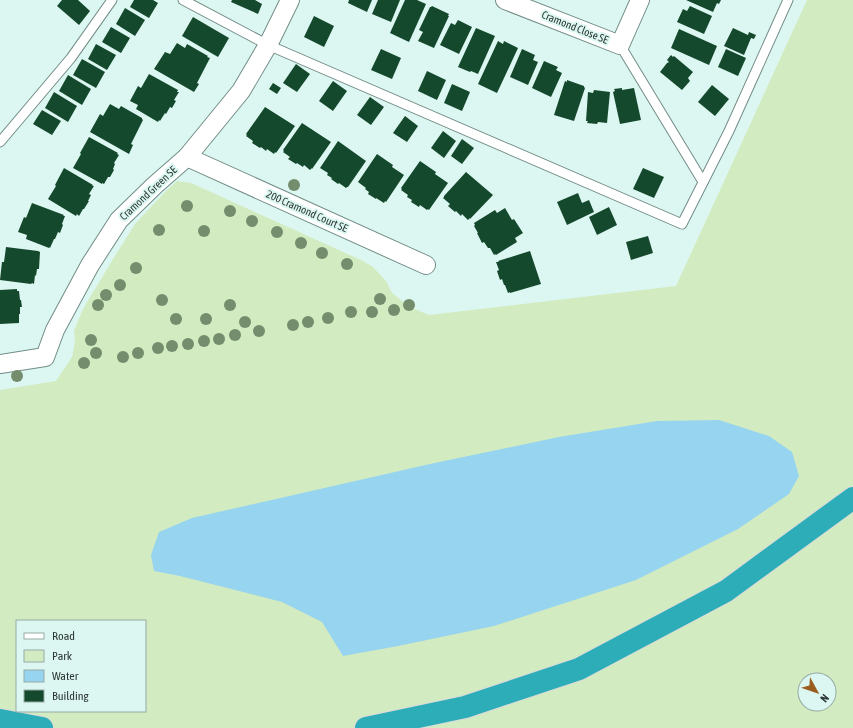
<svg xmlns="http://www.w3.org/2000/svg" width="853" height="728" font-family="'Asap Condensed',sans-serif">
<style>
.green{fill:#d2ebc1;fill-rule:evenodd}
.water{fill:#96d4ef}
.building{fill:#15492d}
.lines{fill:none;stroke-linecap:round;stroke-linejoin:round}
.service-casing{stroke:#728c86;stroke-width:11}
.minor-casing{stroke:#728c86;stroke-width:20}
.motorway-casing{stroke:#d9dbda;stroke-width:24}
.service{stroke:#fff;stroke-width:9}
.minor{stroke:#fff;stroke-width:18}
.motorway{stroke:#2dadb7;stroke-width:22}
.tree{fill:#738d6d}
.labels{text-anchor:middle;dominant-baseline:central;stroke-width:4;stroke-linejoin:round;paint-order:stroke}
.street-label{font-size:11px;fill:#2c3634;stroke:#dcf7f1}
</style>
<rect width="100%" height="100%" fill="#dcf7f1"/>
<path class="green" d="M807,0H853V728H0V390L56,381L72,357L75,342L74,331L83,309L110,264L135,224L166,191L177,181L191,183L363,261L373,267L386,281L392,293L410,307L429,315L676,286ZM17,621H145V711H17ZM805,680H829V704H805Z"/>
<path class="water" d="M719,420L769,436L792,452L799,476L789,494L738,529L636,580L494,626L398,646L343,656L322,622L282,602L180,576L154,571L151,555L159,532L192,518L430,464L559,437L657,421Z"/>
<g class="building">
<path d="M62,0H78L90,11L79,25L57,6Z"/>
<path d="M134,0H153L158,3L149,18L130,7Z"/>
<path d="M232,0H255L262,4L258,14L231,2Z"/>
<path d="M349,0H372L367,12L348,3Z"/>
<path d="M378,0H400L391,22L372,14Z"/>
<path d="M405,0H417L426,4L409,42L390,33Z"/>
<path d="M686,0H721L719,4L717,3L713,12Z"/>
<path d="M432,6L449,14L448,16H449L434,48L418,41L423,32L419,30L430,7H431Z"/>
<path d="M690,6L712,16L704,34L677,22L683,9L687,11Z"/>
<path d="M125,8L145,20L135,36L116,24Z"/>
<path d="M314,16L334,26L324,47L304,37Z"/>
<path d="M193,17L229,38L218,57L182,36Z"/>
<path d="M458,20L472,27L459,54L440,45L451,23L455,25Z"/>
<path d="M111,27L130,38L121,53L102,42Z"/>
<path d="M476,28L495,36L478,74L471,71L470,72L458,67Z"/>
<path d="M733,28L748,35L749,32L756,35L754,39L751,38L744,55L724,46Z"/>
<path d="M679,29L717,46L709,65L671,48Z"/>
<path d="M498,41L503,44L504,41L518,48L497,93L478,84Z"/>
<path d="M177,43L185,48L187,44L208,56L207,57L210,58L197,83L199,84L194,92L154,69L165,52L170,54Z"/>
<path d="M96,44L116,55L107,70L88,59Z"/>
<path d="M381,49L401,58L392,79L371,70Z"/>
<path d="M522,49L535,55L533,60L538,62L528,85L510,77Z"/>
<path d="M726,49L746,58L738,76L718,67Z"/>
<path d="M671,55L673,57L674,56L693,72L688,78L690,81L682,90L660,72L667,63L669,62L667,60Z"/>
<path d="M82,59L105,72L96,88L73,75Z"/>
<path d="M544,61L558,67L556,70L562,73L551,97L532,88Z"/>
<path d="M296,64L310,74L297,92L283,83Z"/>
<path d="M427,71L446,80L437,100L418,91Z"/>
<path d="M149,74L178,90L177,92H179L174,100L176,101L172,108L170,107L166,114L165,113L160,121L159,120L158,122L136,109L138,105L130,101L138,86L141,88Z"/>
<path d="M68,75L91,89L82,105L59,91Z"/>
<path d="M567,80L584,86V87L585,88L574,121L554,115L565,81L567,82Z"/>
<path d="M333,81L347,91L333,111L319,101Z"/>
<path d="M273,83L281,88L277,94L269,89Z"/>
<path d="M452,84L470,92L462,111L444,103Z"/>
<path d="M712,85L729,99L715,116L698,102Z"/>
<path d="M622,88V90L634,88L641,120L620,124L613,92L615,91L614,89Z"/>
<path d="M594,90L610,92L607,123L598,122L597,124L587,123L588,121H586L588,92L593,93Z"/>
<path d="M54,92L77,106L68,122L45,108Z"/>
<path d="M370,97L384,107L371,125L357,115Z"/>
<path d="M110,104L119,109L121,106L142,118V119L143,120L131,144L133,145L129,154L90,132L100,114L103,116Z"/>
<path d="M265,107L295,126L276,153L275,152L274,154L267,149L266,151L261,147L260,148L252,143L253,141L246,136L247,135L246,134Z"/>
<path d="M42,110L61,121L52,135L33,124Z"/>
<path d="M405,116L418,126L407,142L393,133Z"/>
<path d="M302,123L331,142L312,169V168L310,170L304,165L303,167L297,163L296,164L288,159L290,157L283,152L284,151L283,150Z"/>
<path d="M443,131L456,141L444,158L431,148Z"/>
<path d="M89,137L118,153L117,154L119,155L114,163L115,164L113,169L114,170L110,177H108L104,184L102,183V184L73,168L81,154L80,153Z"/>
<path d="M462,139L474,148L462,164L451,156Z"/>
<path d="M338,141L366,161L348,187H347L346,188L339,183L338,184L331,179L332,178L327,175L328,173L320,168Z"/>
<path d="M377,154L393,165L392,167L404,175L386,202L385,201L384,203L376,198V199L368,194L369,192L365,189L366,188L358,182Z"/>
<path d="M420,161L436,172L435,174L448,183L429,210L428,209L427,210L420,205L419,207L411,202L412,200L407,197L408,195L401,190L402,189L401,188Z"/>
<path d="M64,168L93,185L92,186H94L89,194L91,195L88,201H89L84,209H83L79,216L77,214L76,216L48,199L56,186L55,185Z"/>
<path d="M643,168L664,177L654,198L633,189Z"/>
<path d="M466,172L493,195L470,219V218L468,220L462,214L461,216L456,211L455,212L448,206L450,204L443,198L444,197V196Z"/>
<path d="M578,193L582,203L589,200L594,212L567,225L557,202Z"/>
<path d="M32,203L64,215L63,216H65L62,224L63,225L60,233L58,232L55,239H54L50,248L49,247V248L26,239L27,235L18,232L24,217L26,218Z"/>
<path d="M609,207L617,225L597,235L589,217Z"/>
<path d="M505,208L512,220L514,219L523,233L515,238L517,242L496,255L495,254L494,255L490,248H488L484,242L482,243L477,233H478L474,226L475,225L474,223L495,210L497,213Z"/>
<path d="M648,236L653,253L631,260L626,242Z"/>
<path d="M6,247L38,251L40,252L39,269H37L36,276L35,275L34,284L32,283L31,284L0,280L2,262H4Z"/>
<path d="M530,251L541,284L510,293V292L508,293L505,285H504L502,279L500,280L497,271L499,270L496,262H499L498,261Z"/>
<path d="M17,289V291H19L20,300H21L22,307H20V314H19V323L0,324V290Z"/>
</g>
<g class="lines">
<defs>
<g id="service">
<path d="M183,0L268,45L682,224L729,131L788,0"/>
<path d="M620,45L703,182"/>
<path d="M0,142L71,58L112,0"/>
</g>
<g id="minor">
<path d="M505,0L620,45L640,0"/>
<path d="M187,157L426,265"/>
<path d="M0,364L45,357L55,330L90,265L119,220L155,185L187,157L241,91L268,45L290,0"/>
</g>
<g id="motorway">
<path d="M0,720L42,728"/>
<path d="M366,728L465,707L579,669L726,591L853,498"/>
</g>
</defs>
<use href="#service" class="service-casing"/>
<use href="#minor" class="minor-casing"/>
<use href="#motorway" class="motorway-casing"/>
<use href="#service" class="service"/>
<use href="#minor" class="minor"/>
<use href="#motorway" class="motorway"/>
</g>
<g class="tree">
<circle cx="294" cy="185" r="6"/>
<circle cx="187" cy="206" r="6"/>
<circle cx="230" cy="211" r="6"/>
<circle cx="252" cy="221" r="6"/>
<circle cx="159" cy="230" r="6"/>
<circle cx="204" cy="231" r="6"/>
<circle cx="277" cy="232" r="6"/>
<circle cx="301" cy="243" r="6"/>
<circle cx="322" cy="253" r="6"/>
<circle cx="347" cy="264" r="6"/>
<circle cx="136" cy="268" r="6"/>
<circle cx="120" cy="285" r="6"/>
<circle cx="106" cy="295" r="6"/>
<circle cx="380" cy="299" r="6"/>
<circle cx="162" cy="300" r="6"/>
<circle cx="98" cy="305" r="6"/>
<circle cx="230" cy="305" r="6"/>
<circle cx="409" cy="305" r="6"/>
<circle cx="394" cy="310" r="6"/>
<circle cx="351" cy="312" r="6"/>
<circle cx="372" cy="312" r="6"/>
<circle cx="328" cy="318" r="6"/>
<circle cx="176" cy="319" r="6"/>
<circle cx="206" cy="319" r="6"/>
<circle cx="245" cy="322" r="6"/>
<circle cx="308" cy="322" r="6"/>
<circle cx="293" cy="325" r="6"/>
<circle cx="259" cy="331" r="6"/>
<circle cx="235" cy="335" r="6"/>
<circle cx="219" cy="339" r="6"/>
<circle cx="91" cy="340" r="6"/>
<circle cx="204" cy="341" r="6"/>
<circle cx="188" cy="344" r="6"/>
<circle cx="172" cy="346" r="6"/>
<circle cx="158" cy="348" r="6"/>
<circle cx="96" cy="353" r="6"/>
<circle cx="138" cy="353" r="6"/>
<circle cx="123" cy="357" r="6"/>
<circle cx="84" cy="363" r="6"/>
<circle cx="17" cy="376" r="6"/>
</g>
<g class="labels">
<g class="street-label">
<text transform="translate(575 27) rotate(22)">Cramond Close SE</text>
<text transform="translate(148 193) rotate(-43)">Cramond Green SE</text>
<text transform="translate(307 211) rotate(24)">200 Cramond Court SE</text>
</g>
</g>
<rect x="16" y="620" width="130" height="92" fill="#dcf7f1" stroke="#96aaa5"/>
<rect x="24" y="633" width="20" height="6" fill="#ffffff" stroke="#96aaa5"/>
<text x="52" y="640" font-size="12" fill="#2c3634">Road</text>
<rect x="24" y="650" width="20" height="12" fill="#d2ebc1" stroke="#96aaa5"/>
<text x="52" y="660" font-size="12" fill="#2c3634">Park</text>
<rect x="24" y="670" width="20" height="12" fill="#96d4ef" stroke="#96aaa5"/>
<text x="52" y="680" font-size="12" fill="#2c3634">Water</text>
<rect x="24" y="690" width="20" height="12" fill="#15492d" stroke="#96aaa5"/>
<text x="52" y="700" font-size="12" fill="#2c3634">Building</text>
<g transform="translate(817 692) rotate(130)"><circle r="19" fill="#dcf7f1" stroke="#96aaa5"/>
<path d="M0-3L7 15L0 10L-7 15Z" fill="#995d1f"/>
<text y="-6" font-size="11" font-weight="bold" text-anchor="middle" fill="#2c3634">N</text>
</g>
</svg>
